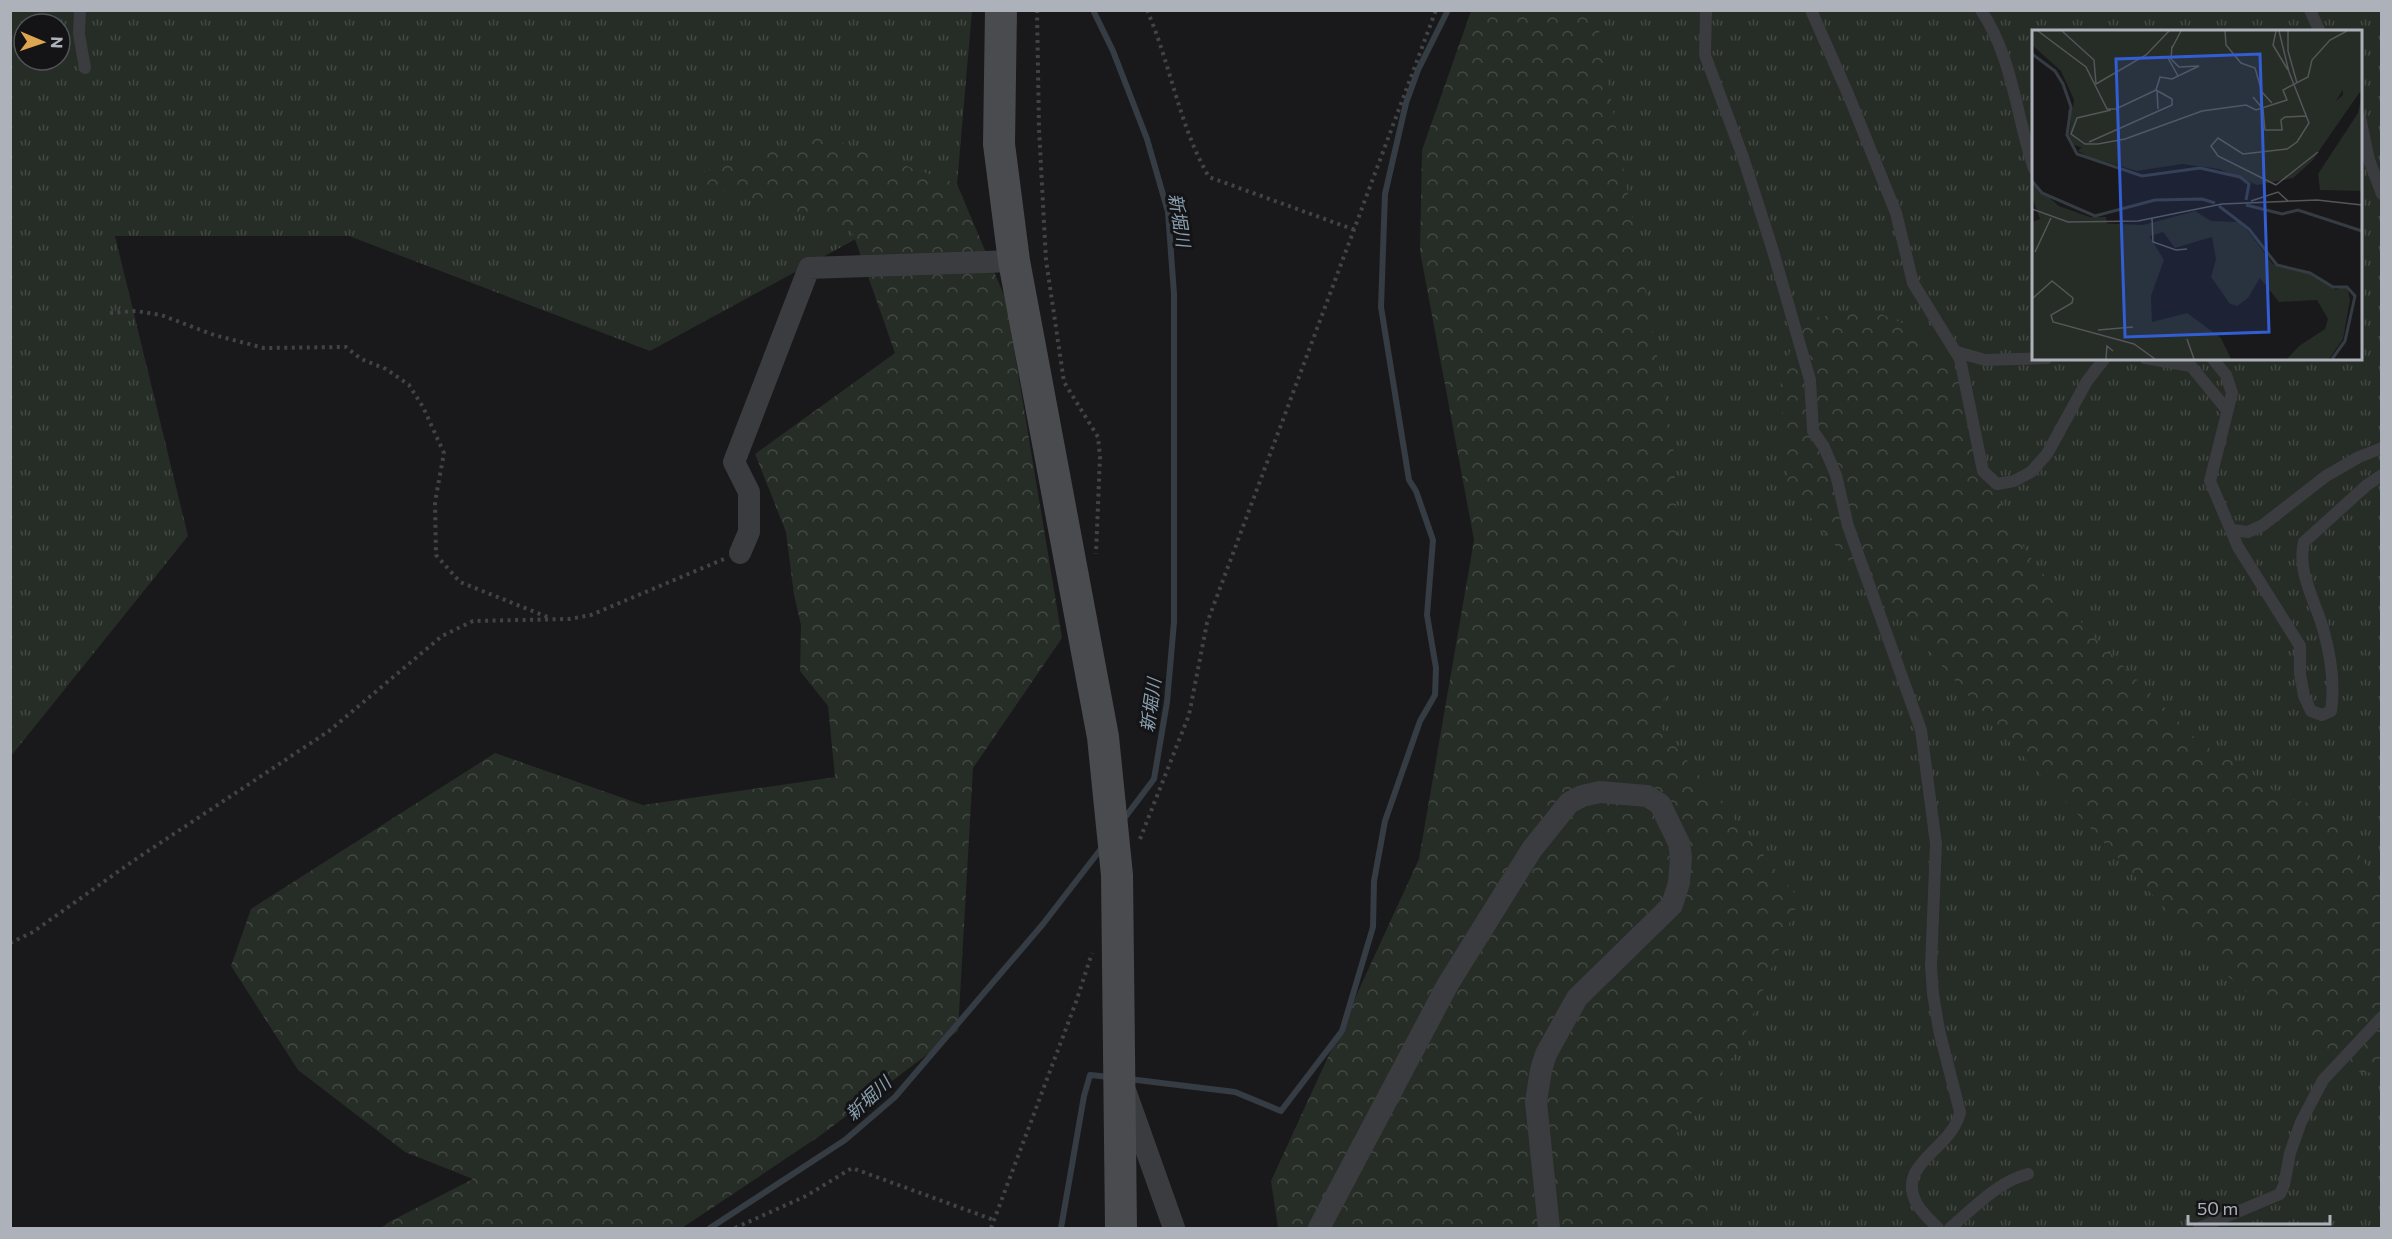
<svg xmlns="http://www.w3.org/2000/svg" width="2392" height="1239" font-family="Commissioner,'Noto Sans JP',sans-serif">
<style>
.grass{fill:url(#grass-tufts);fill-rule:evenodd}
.forest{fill:url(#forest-crowns)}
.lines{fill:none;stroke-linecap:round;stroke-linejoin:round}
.stream{stroke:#353c43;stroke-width:6}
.path{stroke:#414346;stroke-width:4;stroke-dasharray:3 4.5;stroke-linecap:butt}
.lane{stroke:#3b3c3f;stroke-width:12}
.street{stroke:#3b3c3f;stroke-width:22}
.secondary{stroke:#494b4f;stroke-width:32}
.labels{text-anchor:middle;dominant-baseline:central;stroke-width:6;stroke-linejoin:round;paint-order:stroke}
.water-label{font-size:18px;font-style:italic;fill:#899faf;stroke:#141416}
.inset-river{fill:none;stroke:#353c43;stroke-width:3}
.inset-road{fill:none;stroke:#54565a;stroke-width:1.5}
.view{fill:#335dd3;fill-opacity:0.15;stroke:#335dd3;stroke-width:3}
.inset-edge{fill:none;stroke:#adb1b9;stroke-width:3}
</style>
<defs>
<pattern id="grass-tufts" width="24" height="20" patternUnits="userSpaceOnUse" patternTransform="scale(1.5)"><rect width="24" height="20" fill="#262c26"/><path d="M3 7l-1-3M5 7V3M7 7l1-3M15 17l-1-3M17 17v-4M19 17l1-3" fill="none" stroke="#434843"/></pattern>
<pattern id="forest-crowns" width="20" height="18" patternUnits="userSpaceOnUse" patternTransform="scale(1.5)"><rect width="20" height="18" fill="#262c26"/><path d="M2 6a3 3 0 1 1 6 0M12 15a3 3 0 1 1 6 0" fill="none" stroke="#434843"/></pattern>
</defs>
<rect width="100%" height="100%" fill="#19191b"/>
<g class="grass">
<path d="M11,11H972L957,184L650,351L349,236H115L188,536L11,756ZM24,24H60V60H24Z"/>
<path d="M1566,11H2381V1228H1596L1545,759ZM2034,32H2360V358H2034Z"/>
</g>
<g class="forest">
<path d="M1471,11H1603L1599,33L1673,444L1683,643L1656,722L1799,899L1740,1047L1677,1133L1710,1215L1707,1228H1278L1271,1181L1419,859L1474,540L1420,251L1422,150Z"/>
<path d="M822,136L957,184L1006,300L1062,638L973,768L958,1031L821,1135L682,1228H381L389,1222L473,1179L405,1152L298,1070L231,966L251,909L495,753L643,805L835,777L828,706L800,671L801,625L794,595L786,532L755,454L895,353L851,228L683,178Z"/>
<path d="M1867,308L1921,331L1962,376L1981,468L2027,553L2088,631L2201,744L2239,764L2282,797L2332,809L2381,890V1073L2342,1071L2229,977L1997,728L1788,492L1780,386L1799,321Z"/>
</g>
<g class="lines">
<g class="stream">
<path d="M1093,10L1113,51L1147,139L1168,212L1174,294V622L1167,702L1154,779L1123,820"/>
<path d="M1129,1079L1235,1092L1281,1111L1342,1031L1373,927L1374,881L1385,821L1420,721L1435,695L1436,668L1427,615L1433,540L1416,491L1409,480L1381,307L1385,194L1406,103L1418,70L1448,10"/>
<path d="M710,1228L845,1140L895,1097L1043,924L1104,845"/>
<path d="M1061,1228L1084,1096L1090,1075L1110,1077"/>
</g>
<g class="path">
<path d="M1037,10L1039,129L1046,260L1064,382L1098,437L1100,457L1096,554"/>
<path d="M1147,10C1171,65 1179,126 1209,177L1355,230"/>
<path d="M110,313L136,311L161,315L214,335L264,348L346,347L361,359L386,369L409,385L423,407L444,453L435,502L436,555L460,582L550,618"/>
<path d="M1140,839L1189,715L1207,623L1436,10"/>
<path d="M10,943L33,932L133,861L329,731L442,636L473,621L569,619L591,615L724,559"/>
<path d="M735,1228L806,1196L852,1168L994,1220"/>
<path d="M991,1228L1076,1002L1092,953"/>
</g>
<g class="lane">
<path d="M80,10L79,34L85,68"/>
<path d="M1706,10L1705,55L1743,157L1773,251L1810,380L1813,431L1824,447L1836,475L1848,526L1921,730L1936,844L1931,966L1933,994L1939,1030L1960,1112C1953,1149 1894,1164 1917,1204C1922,1213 1931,1221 1938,1228"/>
<path d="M1811,10L1848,94L1896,213L1913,283L1960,359L1983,471L1997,484L2014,481L2031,472L2047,454L2087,381L2105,358"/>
<path d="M1981,10C2013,58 2016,116 2034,169"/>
<path d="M2310,10L2320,32"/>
<path d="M2360,117L2369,160L2382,194"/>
<path d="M1957,352L1985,360L2047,358"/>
<path d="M2145,358L2191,366L2227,410"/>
<path d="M2212,358L2226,375L2232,393L2210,481L2238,547L2300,646V674L2304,696L2311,711L2322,715L2331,711C2335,685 2331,658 2324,632C2317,604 2296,572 2304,542L2367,485L2382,475"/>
<path d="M2232,530L2248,532L2263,525L2326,476L2359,457L2382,448"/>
<path d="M1950,1228C1974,1208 1997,1182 2028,1174"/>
<path d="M2199,1228L2280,1194L2284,1185L2290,1153L2301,1122L2323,1080L2382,1017"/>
</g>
<g class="street">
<path d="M740,553L749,532V492L734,462L809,268L1014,261"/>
<path d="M1126,1093L1174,1228"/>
<path d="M1319,1228L1448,984L1532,849L1569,803L1582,796L1600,792L1647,796L1660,804L1679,843L1681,857L1679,883L1672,905L1577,998L1546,1054L1541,1070L1536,1102L1549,1228"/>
</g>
<path class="secondary" d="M1001,10L999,144L1014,261L1103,737L1117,875L1121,1228"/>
</g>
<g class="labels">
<g class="water-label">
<text transform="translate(1180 220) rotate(81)">新堀川</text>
<text transform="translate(1150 705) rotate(-82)">新堀川</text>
<text transform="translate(868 1098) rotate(-43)">新堀川</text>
</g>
</g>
<g transform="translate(2032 30)">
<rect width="330" height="330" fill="#19191b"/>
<path d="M0,1H330V41L316,51L298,81L262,112L175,125L69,124L42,115L37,105L42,70L29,41L0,15ZM40,192L111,195L132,230L119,266L120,292L155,283L189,308L199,329H0V247Z" fill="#262c26"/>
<path d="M36,1H114L83,22L67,23L56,9L46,10ZM200,23L208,25V31L170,72L143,98L123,97L124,83L158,62L178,33ZM330,40V59L280,131L261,148L225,155L187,139L150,134L105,141L57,127L46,121L54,113L36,86V80L44,76L75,105L67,118L91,121L138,111L170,112L190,95L218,108L227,104L257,110L311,65L310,51ZM330,65V161L288,160L286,144L326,83ZM0,152L27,176L58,187H74L75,195L58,198L38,211L15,235L3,259L4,281L0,280V192L8,189L0,167ZM163,181L179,191L209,192L241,234L282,245L304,260L315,255L318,270L311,309L297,329H255L267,316L293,299L296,289L285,270L247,272L228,248L216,268L205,276L198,274L179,247L184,229L180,207L143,218L131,202L116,207L111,227L106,211L111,195Z" fill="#262c26"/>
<path class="inset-river" d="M0,24L23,41L31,54L39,77L35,105L45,124L110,146L168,138L208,147L217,154L214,170M0,151L10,163L63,186L123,170L170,169L183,173M214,175L250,184L266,180L330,201M187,176L217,199L245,235L278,243L301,257H315L323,266L313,311L300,329"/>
<path class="inset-road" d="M6,1L54,37L75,79H84L124,60M30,1L62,30L64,54M193,1L194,15L209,33L223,38L230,62L240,73M244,1L241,15L256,40M256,1V21L265,53M140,18L149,1M136,28L146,46M64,54L114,25L137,1M124,60L128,47L140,49L167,36L147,37L139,29L140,16M125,60L126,79M221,67L231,79L233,100H250L249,90L253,87L274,86M79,80L45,88L39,104L53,114H66L93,109L170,81L214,75L224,80L255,70L251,60L276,47L280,30L298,10L315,1M57,112L140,75V69L124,60M244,155L186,126L179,116L186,108L211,124L255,119L265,112L277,93L257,42L247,1M244,155L286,122M219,171L246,162L256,171M0,179L36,192L106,191L190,174L285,170L330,175M120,188L121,212L144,220L155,219M3,222L19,188M0,269L20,251L41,268L40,273L19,285L21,292L102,314L123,329M66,300L101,297M155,309L162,329M74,329L75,316L81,321"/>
<path class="view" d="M228,24L237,302L93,307L84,29Z"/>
<rect width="330" height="330" class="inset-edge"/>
</g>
<rect width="2392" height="1239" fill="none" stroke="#adb1b9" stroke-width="24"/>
<g transform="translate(42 42) rotate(92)"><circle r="28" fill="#141416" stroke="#515357" stroke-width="1.5"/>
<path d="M0-4.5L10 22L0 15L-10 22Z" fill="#dda64f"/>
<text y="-9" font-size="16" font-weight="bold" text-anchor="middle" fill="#adb1b9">N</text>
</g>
<path d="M2188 1215v9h142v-9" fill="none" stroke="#adb1b9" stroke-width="3"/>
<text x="2197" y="1215" font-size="18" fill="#adb1b9" stroke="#141416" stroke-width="4.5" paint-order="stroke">50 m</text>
</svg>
